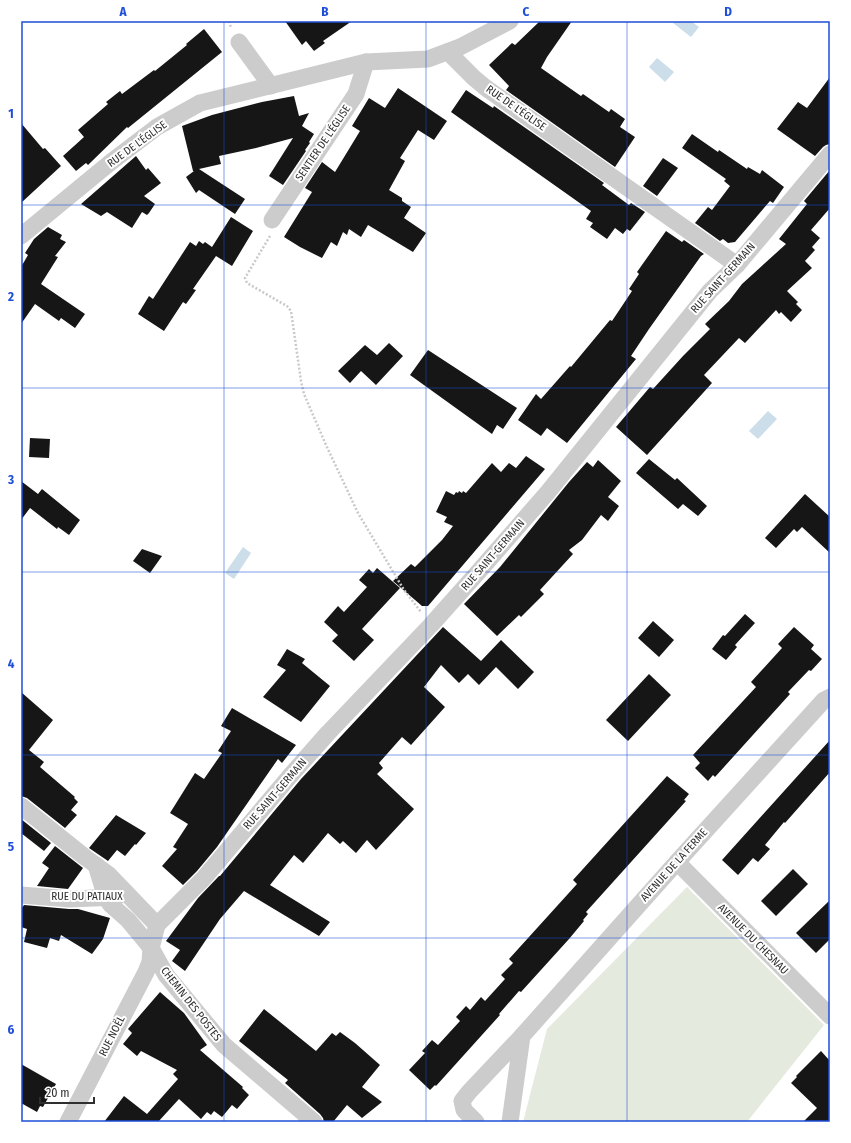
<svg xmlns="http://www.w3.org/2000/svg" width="851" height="1143" font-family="'Fira Sans Condensed',sans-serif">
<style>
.green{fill:#e5eade}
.water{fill:#ccdee9}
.building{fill:#161616}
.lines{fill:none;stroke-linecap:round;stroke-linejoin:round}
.path{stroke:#c9c9c9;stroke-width:2.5;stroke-dasharray:2 2;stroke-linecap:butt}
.street{stroke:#ccc;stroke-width:17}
.grid{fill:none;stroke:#1d4ed8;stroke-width:1;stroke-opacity:0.55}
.labels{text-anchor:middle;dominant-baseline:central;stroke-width:4;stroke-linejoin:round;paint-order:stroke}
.street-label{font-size:11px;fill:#2f2f2f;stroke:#fff}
.neatline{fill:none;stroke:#1d4ed8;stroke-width:1.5}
.grid-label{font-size:13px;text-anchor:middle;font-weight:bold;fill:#1d4ed8}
</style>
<rect width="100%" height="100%" fill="#fff"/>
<path class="green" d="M687,887L824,1025L747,1122H523L547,1029Z"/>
<g class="water">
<path d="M675,21H691L699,27L691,37L673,23Z"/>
<path d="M657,58L674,72L665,82L649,67Z"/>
<path d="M768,411L777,419L758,439L749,431Z"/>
<path d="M243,547L251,553L234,579L225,573Z"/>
</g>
<g class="building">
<path d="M285,21H352L323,41L325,43L314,51L306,41L302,45Z"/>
<path d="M540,21H572L547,57L541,68L581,96L583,94L609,112L611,109L625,119L620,127L635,137L615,167L506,90L509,86L489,65L512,43L515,45Z"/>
<path d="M204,29L222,52L128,128L127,127L88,165L86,163L76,171L63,156L84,137L78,130L108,104L106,102L120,91L122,94L154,70L155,71L187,45L186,44Z"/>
<path d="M830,77V144L826,145L823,147L815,156L777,129L798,102L807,108Z"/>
<path d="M398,88L447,121L434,140L418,130L400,158L405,161L389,190L402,198V201L411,207L404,218L426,233L413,252L368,225L361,237L349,229L347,235L343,232L337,246L331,242L322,258L300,247L284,237L312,192L305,188L322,162L335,172L360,131L352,126L369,98L385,108Z"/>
<path d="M466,90L493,108L494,106L604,183L602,185L629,205L631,203L645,212L630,231L627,229L623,234L615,228L607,239L590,227L593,223L586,219L591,211L451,112Z"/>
<path d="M294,96L299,116L309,113L302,126L314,134L309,142L310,143L305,150L306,151L283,185L269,176L293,138L256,148L219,156L221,164L199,169L245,199L235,214L199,190L196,193L186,177L194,171H193L182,126L212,115L262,102Z"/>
<path d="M21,123L43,149L45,148L61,166L21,203Z"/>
<path d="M692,134L718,152L719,150L747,169L748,167L760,174L762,170L784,187L773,203L770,201L735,242L728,243L723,239L720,241L695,223L708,207L712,210L730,186L724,181L726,179L682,148Z"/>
<path d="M136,156L146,170L148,168L161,183L144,196L155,204L149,213L147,215L142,212L132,228L107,212L101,216L81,204Z"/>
<path d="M663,158L678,168L657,196L643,186Z"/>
<path d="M830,170V208L811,230L820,238L812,247L815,250L805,261L812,268L787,291L798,302L796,304L802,310L791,322L781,312L779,314L776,310L745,343L739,338L704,375L712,383L647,455L616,427L650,387L653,389L683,356L710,329L705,324L729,301L742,284L786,244L779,239L807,204L804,201Z"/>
<path d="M231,217L253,231L232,266L216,256L193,289L196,290L186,304L183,302L164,331L138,314L149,296L153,299L190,242L196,246L199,241L203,244L205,242L212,247Z"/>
<path d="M48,227L62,235L60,239L66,242L55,256L58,257L41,284L85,314L75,328L61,318L59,321L35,304L21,324V267L28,255L25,253L34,239Z"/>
<path d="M666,231L682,242L684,240L704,254L701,256L649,329L631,356L636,359L567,443L547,428L541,436L518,420L536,394L541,399L570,366L571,367L610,320L612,321L632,291L629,289L639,274L637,272Z"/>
<path d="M389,343L403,356L376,385L361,371L350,383L338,371L365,345L377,355Z"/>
<path d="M428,350L517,408L503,429L497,425L492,434L410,375Z"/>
<path d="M30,438L50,439L49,458L29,457Z"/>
<path d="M526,456L545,469L428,606H422L393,581L411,564L415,567L442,540L453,526L444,522L447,517L436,512L446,491L454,495L456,492L458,493L459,491L462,493L463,491L466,493L492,463L501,472L509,463L516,468Z"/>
<path d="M649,459L675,480L677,478L707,506L698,516L683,504L678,509L636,473Z"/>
<path d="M598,460L621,481L608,497L619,506L608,521L601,515L582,540L569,550L573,554L540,590L544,594L521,617L519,615L497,636L464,604L500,567L569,482L587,462L593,467Z"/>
<path d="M21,481L38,494L42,489L80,520L69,535L58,527L57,529L30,508L21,520Z"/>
<path d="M805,494L830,517V553L802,527L797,532L794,529L776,548L765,538Z"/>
<path d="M142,549L162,556L150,573L133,561Z"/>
<path d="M377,568L400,588L362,629L374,640L354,661L332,641L338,635L324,622L338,606L344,612L367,587L359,580L369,569L373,573Z"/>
<path d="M745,614L755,623L735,645L737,647L726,660L712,649L723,635L725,636Z"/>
<path d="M653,621L674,640L659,657L638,638Z"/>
<path d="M443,627L481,661L501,640L534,672L518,689L496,667L479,685L468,674L459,683L441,665L424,687L445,707L411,745L402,737L379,763L383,768L377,774L414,809L376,850L367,840L356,853L343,841L340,844L328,833L303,863L294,855L270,885L330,922L319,936L244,891L220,919L185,971L172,961L180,950L166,941L198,898L219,876H220L301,779Z"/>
<path d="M794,627L814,645L811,649L822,659L811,671L809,670L788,692L790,694L715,777L713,775L708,781L695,768L700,763L693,755L756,687L751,682L782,648L778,644Z"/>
<path d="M287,649L305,659L302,663L330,686L301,722L263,697L286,670L277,665Z"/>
<path d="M649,674L671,695L628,741L606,720Z"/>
<path d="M21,692L53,720L29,750L44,762L40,767L75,797L74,798L78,802L71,810L77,815L65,828L27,798L21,796Z"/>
<path d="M232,708L296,745L282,763L278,759L217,847L197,871L183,885L162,866L177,849L173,847L188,824L170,813L195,773L204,779L222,753L218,751L231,731L221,726Z"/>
<path d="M830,740V772L785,823L784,822L765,845L770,849L758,862L753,858L738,875L722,860Z"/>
<path d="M667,776L689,794L684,800L686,801L586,912L588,914L583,920L584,921L569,939L521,992L519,991L499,1014L500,1015L436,1086L435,1085L430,1090L409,1070L425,1053L422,1051L432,1040L438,1045L460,1021L456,1017L466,1006L470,1010L481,997L485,1001L505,979L501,975L513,963L509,959L577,884L573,880Z"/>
<path d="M116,815L146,833L136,845L135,844L125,856L117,850L108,861L89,848Z"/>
<path d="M21,819L51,843L44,851L21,833Z"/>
<path d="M55,846L83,868L68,889L37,886L49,868L42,863Z"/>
<path d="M793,869L808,884L776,916L761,901Z"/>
<path d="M830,900V939L816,953L796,933Z"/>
<path d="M24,905L69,909H78L110,918L103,939L92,954L61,935L59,941L50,938L47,948L24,942L27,929L21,927V909Z"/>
<path d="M160,992L184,1013L207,1045L200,1050L243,1087L242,1088L249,1095L237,1109L232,1105L222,1117L214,1111L211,1115L207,1112L201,1119L179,1099L158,1122H104L124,1096L147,1114L178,1079L173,1074L177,1070L141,1051L137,1056L123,1044L132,1033L128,1029Z"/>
<path d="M264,1009L316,1051L332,1033L336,1036L340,1032L355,1043L380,1065L362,1087L382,1102L362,1118L347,1105L333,1122H324L323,1118L320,1114L285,1083L288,1080L239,1041Z"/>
<path d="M821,1051L830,1061V1122H803L817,1108L791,1083L797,1077L796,1076Z"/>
<path d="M21,1064L56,1084L43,1107L40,1106L37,1112L21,1103Z"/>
</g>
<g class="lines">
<g class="path">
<path d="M229,21L231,28"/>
<path d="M270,236L245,278L247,283L287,306L291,311L301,381L304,394L326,445L358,513L404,590L421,612"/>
</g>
<g class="street">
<path d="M239,42L271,86"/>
<path d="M448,52L474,78L486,88L737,265"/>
<path d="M272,220L356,94L366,62"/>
<path d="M21,236L111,162L157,127L200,103L366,62L428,59L460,47L510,21"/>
<path d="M21,806L86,858L108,874L157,925"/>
<path d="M677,862L830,1016"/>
<path d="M96,865L106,898L111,905L128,920L143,938L151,948L166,975L224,1045L314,1122"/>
<path d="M21,895L70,899L117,897"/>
<path d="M68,1122L146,972L150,962L151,948L157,925L204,878L290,776L328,733L431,625L480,570L548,492L710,291L737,265L830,154"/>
<path d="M476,1122L464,1110L462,1101L469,1092L522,1036"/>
<path d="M510,1122L522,1036L677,862L824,700L830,697"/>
</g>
</g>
<path class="grid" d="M224,21V1122M426,21V1122M627,21V1122M21,205H830M21,388H830M21,572H830M21,755H830M21,938H830"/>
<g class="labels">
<g class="street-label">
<text transform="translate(516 108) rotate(35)">RUE DE L'ÉGLISE</text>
<text transform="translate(323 143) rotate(-56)">SENTIER DE L'ÉGLISE</text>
<text transform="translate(137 144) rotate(-36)">RUE DE L'ÉGLISE</text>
<text transform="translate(723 278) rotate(-48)">RUE SAINT-GERMAIN</text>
<text transform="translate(493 555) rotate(-49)">RUE SAINT-GERMAIN</text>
<text transform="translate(275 794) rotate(-49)">RUE SAINT-GERMAIN</text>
<text transform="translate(674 865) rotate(-48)">AVENUE DE LA FERME</text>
<text x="87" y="896">RUE DU PATIAUX</text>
<text transform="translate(753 939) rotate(45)">AVENUE DU CHESNAU</text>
<text transform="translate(191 1004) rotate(52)">CHEMIN DES POSTES</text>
<text transform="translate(112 1036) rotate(-63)">RUE NOËL</text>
</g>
</g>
<rect width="851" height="1143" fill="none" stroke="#ffffff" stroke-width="44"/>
<path d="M40 1097v6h54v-6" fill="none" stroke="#2f2f2f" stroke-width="2"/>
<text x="46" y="1097" font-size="12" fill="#2f2f2f" stroke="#ffffff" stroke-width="3" paint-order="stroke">20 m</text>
<rect x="22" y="22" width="807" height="1099" class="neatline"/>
<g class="grid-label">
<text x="123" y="16">A</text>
<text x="325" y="16">B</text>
<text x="526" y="16">C</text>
<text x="728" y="16">D</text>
<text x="11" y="118">1</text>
<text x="11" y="301">2</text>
<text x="11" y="484">3</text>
<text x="11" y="668">4</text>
<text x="11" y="851">5</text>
<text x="11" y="1034">6</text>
</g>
</svg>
